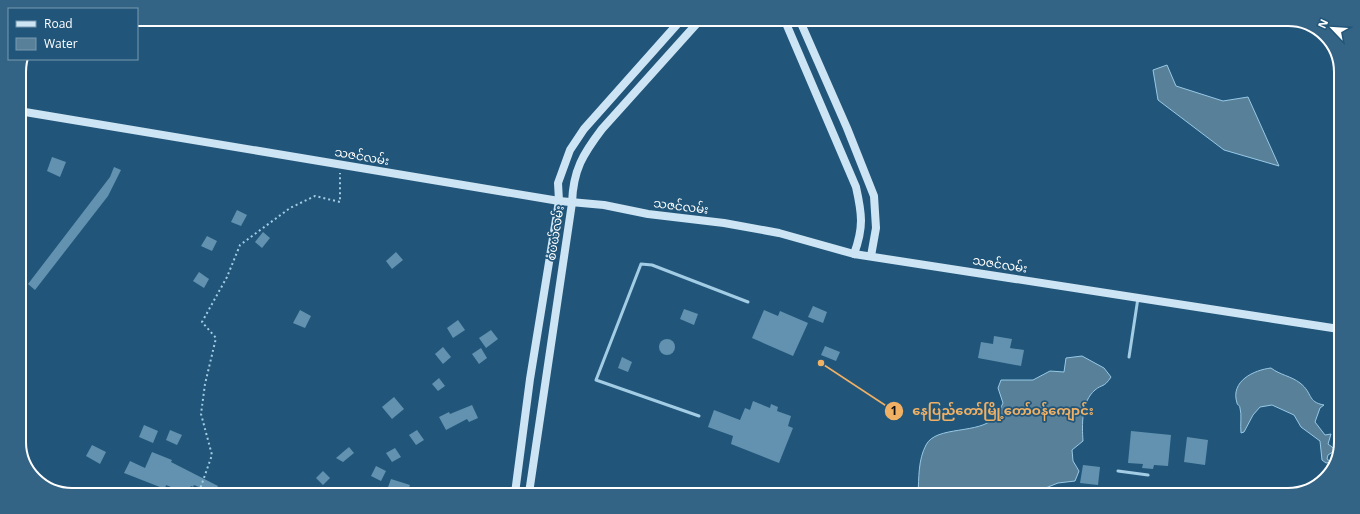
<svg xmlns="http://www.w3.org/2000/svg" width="1360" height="514" font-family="'Open Sans','Noto Sans Myanmar',sans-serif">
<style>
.water{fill:#598099;stroke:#97c9e6}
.building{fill:#6292b0}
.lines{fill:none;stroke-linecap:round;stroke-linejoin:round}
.path{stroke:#a3cce5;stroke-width:2;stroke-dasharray:2 3;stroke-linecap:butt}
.lane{stroke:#a3cce5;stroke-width:3}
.secondary{stroke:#cce4f4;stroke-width:8}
.labels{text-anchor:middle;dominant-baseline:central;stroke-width:3.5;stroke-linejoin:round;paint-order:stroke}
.street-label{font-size:12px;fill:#fff;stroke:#21567a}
.rim{fill:none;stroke:#fff;stroke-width:2}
.leader{fill:none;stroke:#f1b165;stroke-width:1.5}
.callout-dot{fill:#f1b165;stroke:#21567a;stroke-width:1.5}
.mark-label{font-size:12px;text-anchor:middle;font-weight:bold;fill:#111}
.callout-label{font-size:13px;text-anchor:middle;font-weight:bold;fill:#f1b165;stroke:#21567a;stroke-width:3.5;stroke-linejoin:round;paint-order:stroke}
</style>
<rect width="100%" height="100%" fill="#21567a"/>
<g class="water">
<path d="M1167,65L1176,86L1223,101L1248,97L1279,166L1224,150L1158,100L1153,70Z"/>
<path d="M1082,356L1104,368L1111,377C1104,388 1102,384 1095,390C1081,402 1082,425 1083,441L1072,450L1073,461L1079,471L1075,481L1058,483L1043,489L1041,494H918C919,478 918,460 926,445C936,425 980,435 995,417C999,413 1001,407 1003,403L998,388L1001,380H1033L1050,371L1064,372L1066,358Z"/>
<path d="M1271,368C1280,375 1291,376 1300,383C1313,393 1307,402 1324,405L1320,408L1315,422L1325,435L1331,434L1328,444L1336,450L1328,455L1327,459L1331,462L1326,463L1322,460L1320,441L1301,427L1294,415L1272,405L1260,407L1253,415L1244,432L1241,433C1240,425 1242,415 1240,408C1239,403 1238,407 1237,403C1230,381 1254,370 1271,368Z"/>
</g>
<g class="building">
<path d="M52,157L66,162L60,177L47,171Z"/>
<path d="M114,167L121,170L108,196L35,290L28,284L110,177Z"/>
<path d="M237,210L247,215L241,226L231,222Z"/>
<path d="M263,232L270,238L262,248L255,242Z"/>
<path d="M207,236L217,241L212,251L201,246Z"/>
<path d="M396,252L403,260L392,269L386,261Z"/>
<path d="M199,272L209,279L204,288L193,281Z"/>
<path d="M813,306L827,312L823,323L808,317Z"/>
<path d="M684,309L698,314L694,325L680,319Z"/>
<path d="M300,310L311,316L305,328L293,323Z"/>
<path d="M764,310L778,316L780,311L808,323L793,356L752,338Z"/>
<path d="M458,320L465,330L453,338L447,328Z"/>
<path d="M491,330L498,339L486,348L479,338Z"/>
<path d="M994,336L1012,339L1010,348L1024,350L1021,366L978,358L981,342L993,344Z"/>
<circle cx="667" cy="347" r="8"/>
<path d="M825,346L840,352L836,361L821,355Z"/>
<path d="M443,347L451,357L443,364L435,354Z"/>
<path d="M481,348L487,358L479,364L472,354Z"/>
<path d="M622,357L632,362L628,372L618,368Z"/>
<path d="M439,378L445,386L438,391L432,384Z"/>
<path d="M394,397L404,409L392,419L382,407Z"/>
<path d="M753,401L770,408L771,404L778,407L777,411L791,416L788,426L793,428L779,463L731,444L733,436L708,427L714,410L740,420L745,408L750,410Z"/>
<path d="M472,405L478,418L469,422L467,419L446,430L439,417L449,412L450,414Z"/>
<path d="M144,425L158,431L153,443L139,437Z"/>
<path d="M170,430L182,435L177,445L166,440Z"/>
<path d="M417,430L424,440L416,445L409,435Z"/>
<path d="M1131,431L1171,435L1168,466L1154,465L1153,469L1142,468L1143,464L1128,463Z"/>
<path d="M1187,437L1208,440L1205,465L1184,462Z"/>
<path d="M92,445L106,452L100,464L86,456Z"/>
<path d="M349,447L354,453L343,462L336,458Z"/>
<path d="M395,448L401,457L392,462L386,453Z"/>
<path d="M152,452L172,460L171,462L218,486L215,492H210L194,485L193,487L191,486L188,492H183L166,485L165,489L124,473L130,461L145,468Z"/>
<path d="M1083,465L1100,467L1098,485L1080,483Z"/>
<path d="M376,466L386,471L381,481L371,476Z"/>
<path d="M323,471L330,478L323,485L316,478Z"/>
<path d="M391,479L410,485L407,493H395L387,490Z"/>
</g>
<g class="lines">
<path class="path" d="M199,492L212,455L201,414L205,384L216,338L202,322L227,277L240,245L290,208L315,196L340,202V173"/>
<g class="lane">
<path d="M1129,357L1138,298"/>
<path d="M699,416L596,380L641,264L652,265L748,302"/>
<path d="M1118,471L1148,475"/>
</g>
<g class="secondary">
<path d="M785,21L856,187C862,214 864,227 854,254"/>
<path d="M800,21L847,128L874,196L876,228L871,256"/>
<path d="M19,111L559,201L604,205L648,214L724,223L779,233L854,254L1339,329"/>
<path d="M515,493L530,379L559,201L558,183L570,150L584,129L681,20"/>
<path d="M529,493L572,203C573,170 583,154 602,129L700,20"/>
</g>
</g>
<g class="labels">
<g class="street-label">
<text transform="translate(362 156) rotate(10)">သဇင်လမ်း</text>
<text transform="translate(681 206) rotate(7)">သဇင်လမ်း</text>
<text transform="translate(555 233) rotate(-81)">စံပယ်လမ်း</text>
<text transform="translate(1000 264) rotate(9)">သဇင်လမ်း</text>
</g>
</g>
<path d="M0 0H1360V514H0ZM72 26H1288A46 46 0 0 1 1334 72V442A46 46 0 0 1 1288 488H72A46 46 0 0 1 26 442V72A46 46 0 0 1 72 26Z" fill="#336485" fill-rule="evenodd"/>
<path class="rim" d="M72 26H1288A46 46 0 0 1 1334 72V442A46 46 0 0 1 1288 488H72A46 46 0 0 1 26 442V72A46 46 0 0 1 72 26Z"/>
<path class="leader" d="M821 363L894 411"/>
<g class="callout-dot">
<circle cx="821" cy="363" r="4"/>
<circle cx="894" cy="411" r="10"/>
</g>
<g class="mark-label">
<text x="894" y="415">1</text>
</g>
<g class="callout-label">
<text x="1003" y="415">နေပြည်တော်မြို့တော်ဝန်ကျောင်း</text>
</g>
<rect x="8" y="8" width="130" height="52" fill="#21567a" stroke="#7a9aaf"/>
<rect x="16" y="21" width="20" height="6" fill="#cce4f4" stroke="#7a9aaf"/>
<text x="44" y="28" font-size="12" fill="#ffffff">Road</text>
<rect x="16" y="38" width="20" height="12" fill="#598099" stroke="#7a9aaf"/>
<text x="44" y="48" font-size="12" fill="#ffffff">Water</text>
<g transform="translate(1332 28) rotate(295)" stroke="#21567a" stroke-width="3" paint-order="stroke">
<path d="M0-3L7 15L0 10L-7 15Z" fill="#ffffff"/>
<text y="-6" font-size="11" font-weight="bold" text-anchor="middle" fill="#ffffff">N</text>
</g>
</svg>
